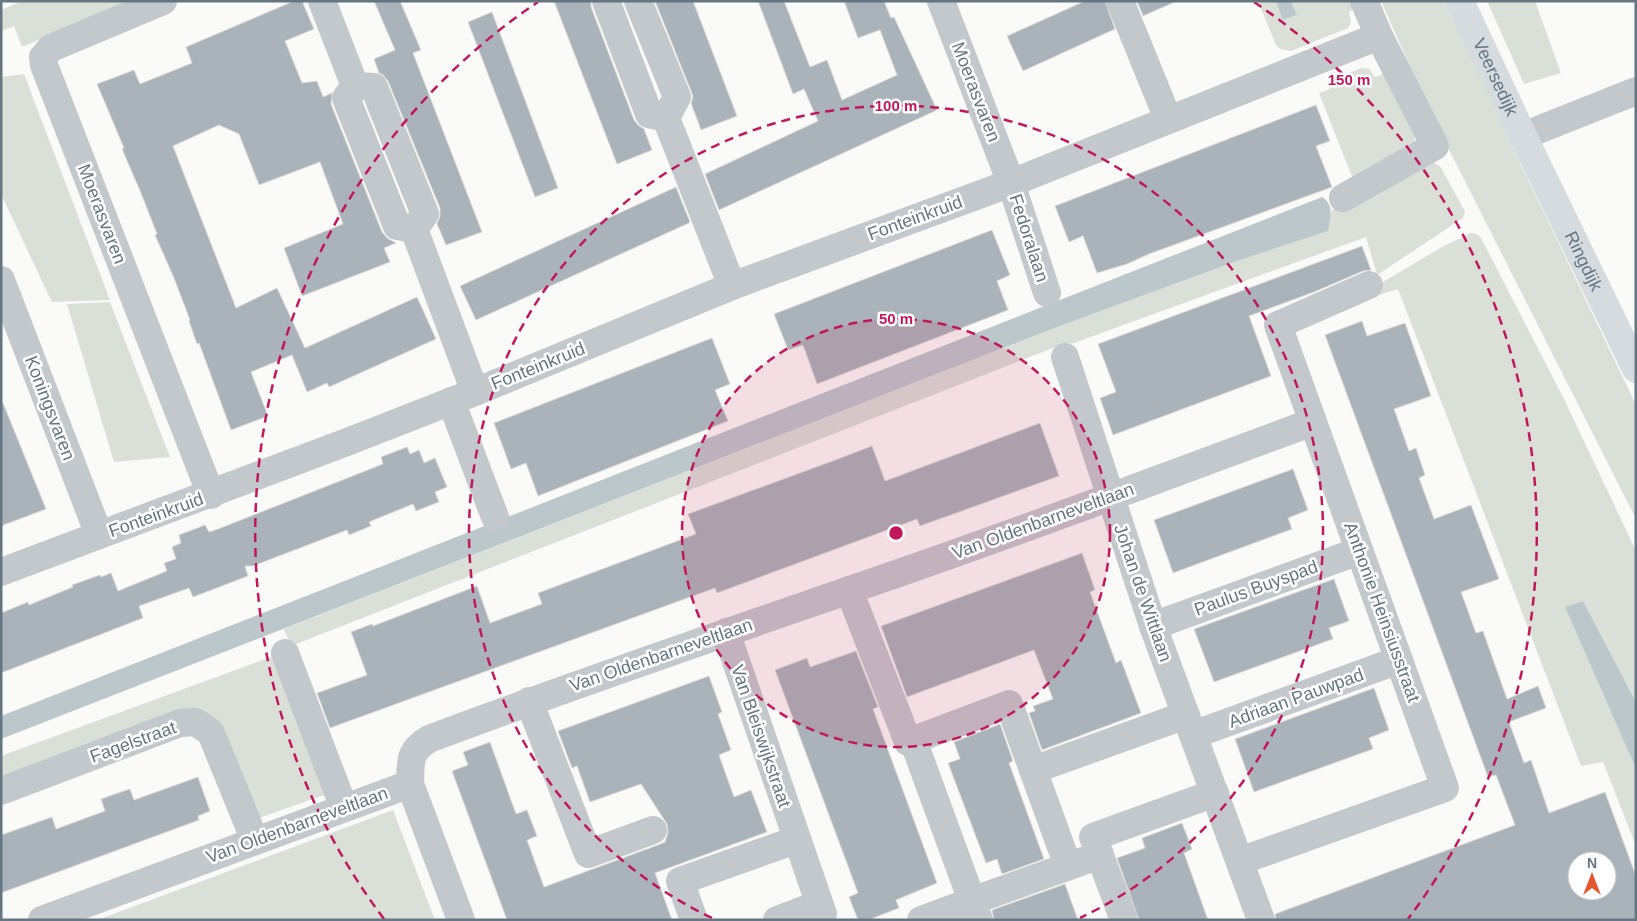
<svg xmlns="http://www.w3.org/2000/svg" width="1637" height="921" font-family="Arial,sans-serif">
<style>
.green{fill:#dadfd7}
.water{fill:#bbc7cb}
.building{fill:#aab3b9;stroke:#dcdcda;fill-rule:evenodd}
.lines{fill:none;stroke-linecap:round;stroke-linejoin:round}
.minor{stroke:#c3c8cc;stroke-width:28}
.major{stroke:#d6dbdf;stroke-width:28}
.ring{fill:none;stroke:#c2185b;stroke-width:2.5;stroke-dasharray:9 6}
.labels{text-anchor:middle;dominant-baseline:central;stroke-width:5;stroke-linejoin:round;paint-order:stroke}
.street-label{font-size:18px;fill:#657683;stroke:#fff}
.centre{fill:#c2185b;stroke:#fff;stroke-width:2.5}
.ring-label{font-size:15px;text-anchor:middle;font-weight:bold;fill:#c2185b;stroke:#fff;stroke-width:5;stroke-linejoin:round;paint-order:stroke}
</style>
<rect width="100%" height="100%" fill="#fafaf8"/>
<g class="green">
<path d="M22,1H130L22,47L14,26L1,31V10Z"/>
<path d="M1258,1H1276L1284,20L1297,15L1291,1H1351L1354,9L1349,12L1351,22L1348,28L1291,51L1280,49L1276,45Z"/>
<path d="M1381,1H1446L1513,148L1636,405V519L1433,118Z"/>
<path d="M1487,1H1535L1561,73L1524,84Z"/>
<path d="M1362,68L1369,69L1375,77L1383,74L1415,137V144L1353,179L1319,93L1330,89L1327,81Z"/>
<path d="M24,74L110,300L52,302L1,194V77Z"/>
<path d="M1431,161L1440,166L1463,208L1465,212L1463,218L1377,275L1366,237L1074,343L1058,346L291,646L284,629L1052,329L1237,261L1327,231L1332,210L1420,164Z"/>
<path d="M1471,233L1477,234L1481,238L1563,397L1636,551V702L1583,601L1565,607L1636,769V846L1603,762L1581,766L1398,289L1379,295L1376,286L1442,247Z"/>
<path d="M110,302L170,457L114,462L67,304Z"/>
<path d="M274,656L327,794L259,818L217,724L1,779V756Z"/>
<path d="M393,810L435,920H97Z"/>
</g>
<g class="water">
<path d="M1276,1H1291L1297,15L1283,20Z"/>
<path d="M1322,197C1335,205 1330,218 1328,231L1237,261L1052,329L1,739V716Z"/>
<path d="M1583,601L1636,702V769L1565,607Z"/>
</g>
<g class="building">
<path d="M294,1H302L314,29L285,41L302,83L317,81L323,97L332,93L331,104L382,232L387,238L396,243L384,248L390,262L302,296L284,248L343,224L320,162L259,185L239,134L219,125L173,146L236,308L277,288L305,348L417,297L436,339L329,387L327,383L307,392L292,355L251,372L268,416L231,430L199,343L197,344L189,321L190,320L174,278L155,235L157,234L141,193L122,149L124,148L97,84L134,70L140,84L192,63L186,47Z"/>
<path d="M374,1H400L421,50L413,53L482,232L446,245L437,224L440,216V208L388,81L383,75L379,73L374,59L395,50Z"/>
<path d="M554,1H591V7L634,120L638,125L644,129L652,150L617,164Z"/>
<path d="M655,1H693L737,116L701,130L691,103L693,97L691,91Z"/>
<path d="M758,1H784L810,67L827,60L842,100L897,75L880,30L858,38L844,1H884L891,18L894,17L937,110L719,210L705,174L818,121L804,89L793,94Z"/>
<path d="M1085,1H1105L1115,29L1023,71L1007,36Z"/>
<path d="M1137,1H1177L1143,16Z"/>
<path d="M492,12L558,188L535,197L468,22Z"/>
<path d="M1316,105L1330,141L1316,146L1332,187L1149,254L1127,264L1097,273L1083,236L1069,242L1055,206Z"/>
<path d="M676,187L690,222L689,223L476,320L460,286Z"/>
<path d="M992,230L1010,275L997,281L1008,310L817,384L803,345L788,350L774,314Z"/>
<path d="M1362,246L1371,270L1363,271L1314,292L1249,316L1271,376L1113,435L1100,398L1116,392L1098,344Z"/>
<path d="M1362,321L1367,336L1405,323L1431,396L1394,409L1409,451L1416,448L1425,475L1419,478L1434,519L1471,505L1499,579L1461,592L1476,633L1483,631L1507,699L1538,686L1546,708L1509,722L1524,763L1531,760L1549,813L1605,792L1636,876V920H1276L1275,914L1515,825L1496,775L1488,777L1325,335ZM1577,861H1607V891H1577Z"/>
<path d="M712,338L730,384L715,390L728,421L538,496L526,463L511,469L494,423Z"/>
<path d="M3,403L46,509L1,526V404Z"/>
<path d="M1040,423L1059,476L920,526L917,519L717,593L715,588L330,728L317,693L367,675L351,632L372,624L373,626L477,586L490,623L542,604L538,593L696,534L688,514L830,462L872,446L885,481Z"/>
<path d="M407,447L410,454L419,450L424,463L435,458L447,487L435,492L439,502L416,511L413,504L369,522L371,526L349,535L347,530L253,566H245L248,576L193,597L189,588L139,606L143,618L1,673V613L28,602L29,605L73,587L72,585L100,575L101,577L111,573L118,591L167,571L164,563L176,559L172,547L181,543L179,535L205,525L209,532L218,529L383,464L381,457Z"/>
<path d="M1293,469L1308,510L1288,518L1292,529L1173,573L1154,520Z"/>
<path d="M1082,553L1095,590L1090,592L1116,663L1121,660L1141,713L1042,750L1029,713L1035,711L1033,706L1053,699L1034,650L907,697L881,626Z"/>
<path d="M1334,579L1349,621L1329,628L1333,639L1214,682L1194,629Z"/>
<path d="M856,651L878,707L873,709L937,883L896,900L899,908L868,920H858L849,897L858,893L775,670L807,658L810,667Z"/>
<path d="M709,676L722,712L718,714L731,750L719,755L734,797L751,790L767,832L655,873L672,920H507L452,771L468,765L463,752L490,742L516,814L527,810L537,836L527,840L544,887L658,845L665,842L668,832L667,824L641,784L590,802L577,766L572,768L558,731Z"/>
<path d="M1374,688L1389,730L1369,738L1373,749L1254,792L1235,739Z"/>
<path d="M1000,724L1013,761L1009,763L1044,859L1002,874L997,859L986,863L948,763L960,759L954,742Z"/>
<path d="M198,777L210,811L198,816L199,820L1,893V835L52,817L56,829L105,811L101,799L115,794L130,789L134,800Z"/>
<path d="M1182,823L1192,849L1184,853L1208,920H1139L1117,858L1145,848L1142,838Z"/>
<path d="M1065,884L1078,920H994L992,910Z"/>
</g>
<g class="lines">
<g class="minor">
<path d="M163,1L51,48L43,57L44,65L211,495"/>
<path d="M322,1L355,86L374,87L425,214L414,229L475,392"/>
<path d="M606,1L649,114L666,118"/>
<path d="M638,1L677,97L666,118L732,286"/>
<path d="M941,1L1011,183L1047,293"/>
<path d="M1120,1L1168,119"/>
<path d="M355,86L346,98L397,226L414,229"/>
<path d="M1523,136L1636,91"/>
<path d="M1343,198L1435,146L1379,36L1364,1"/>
<path d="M1,280L99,535"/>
<path d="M1065,357L1153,626L1261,920"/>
<path d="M451,401L495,517"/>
<path d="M1,572L347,442L475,392L732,286L1011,183L1379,36"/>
<path d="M849,590L908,742L1009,704L1068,866"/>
<path d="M1153,626L1359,551"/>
<path d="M726,632L823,914"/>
<path d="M285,653L344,808"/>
<path d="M529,701L588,854L653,830"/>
<path d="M1193,735L1399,660"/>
<path d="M913,740L972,901L1100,855"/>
<path d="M1033,770L1186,715"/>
<path d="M410,784L461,920"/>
<path d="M1,791L180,723L196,722L211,733L255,841"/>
<path d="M1240,861L1445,788L1278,325L1369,285"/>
<path d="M42,920L410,784C411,761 408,752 429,739C591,678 755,623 919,566C1051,520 1182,470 1313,422"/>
<path d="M694,920L680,881L796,840"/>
<path d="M777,920L819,904"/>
<path d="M921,920L972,901L979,920"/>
<path d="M1124,920L1093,837L1215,793"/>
</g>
<path class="major" id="s1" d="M1460,1L1523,136L1636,369"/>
</g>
<circle cx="896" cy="533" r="214" fill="#c2185b" fill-opacity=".12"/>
<g class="ring">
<circle cx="896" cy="533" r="214"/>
<path d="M712 918A427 427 0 1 1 1080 918"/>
<path d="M384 919A641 641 0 0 1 538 2M1254 2A641 641 0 0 1 1408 919"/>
</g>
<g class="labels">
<g class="street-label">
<text stroke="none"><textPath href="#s1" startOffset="84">Veersedijk</textPath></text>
<text transform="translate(976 92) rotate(69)">Moerasvaren</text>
<text transform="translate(102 214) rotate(69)">Moerasvaren</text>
<text transform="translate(915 218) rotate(-20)">Fonteinkruid</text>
<text transform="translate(1029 238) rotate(72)">Fedoralaan</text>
<text stroke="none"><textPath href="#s1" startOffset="288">Ringdijk</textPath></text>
<text transform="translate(538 366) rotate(-22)">Fonteinkruid</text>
<text transform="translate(50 408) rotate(69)">Koningsvaren</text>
<text transform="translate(156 515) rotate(-20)">Fonteinkruid</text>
<text transform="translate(1043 521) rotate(-20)">Van Oldenbarneveltlaan</text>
<text transform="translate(1256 588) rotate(-20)">Paulus Buyspad</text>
<text transform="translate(1143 593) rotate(71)">Johan de Wittlaan</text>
<text transform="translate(1382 612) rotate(70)">Anthonie Heinsiusstraat</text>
<text transform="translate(661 655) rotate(-19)">Van Oldenbarneveltlaan</text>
<text transform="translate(1296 698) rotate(-20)">Adriaan Pauwpad</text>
<text transform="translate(761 736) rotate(71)">Van Bleiswijkstraat</text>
<text transform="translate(133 742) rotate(-20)">Fagelstraat</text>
<text transform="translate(297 825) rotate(-20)">Van Oldenbarneveltlaan</text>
</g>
</g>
<circle cx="896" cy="533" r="8" class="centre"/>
<g class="ring-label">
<text x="1349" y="85">150 m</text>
<text x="896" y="111">100 m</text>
<text x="896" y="324">50 m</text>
</g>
<rect width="1637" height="921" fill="none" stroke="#657683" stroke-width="5"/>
<g transform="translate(1592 876)"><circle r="24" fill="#ffffff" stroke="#c1c8cd"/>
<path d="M0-4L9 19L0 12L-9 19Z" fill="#e4572e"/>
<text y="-8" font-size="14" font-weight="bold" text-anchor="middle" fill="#657683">N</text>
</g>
</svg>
